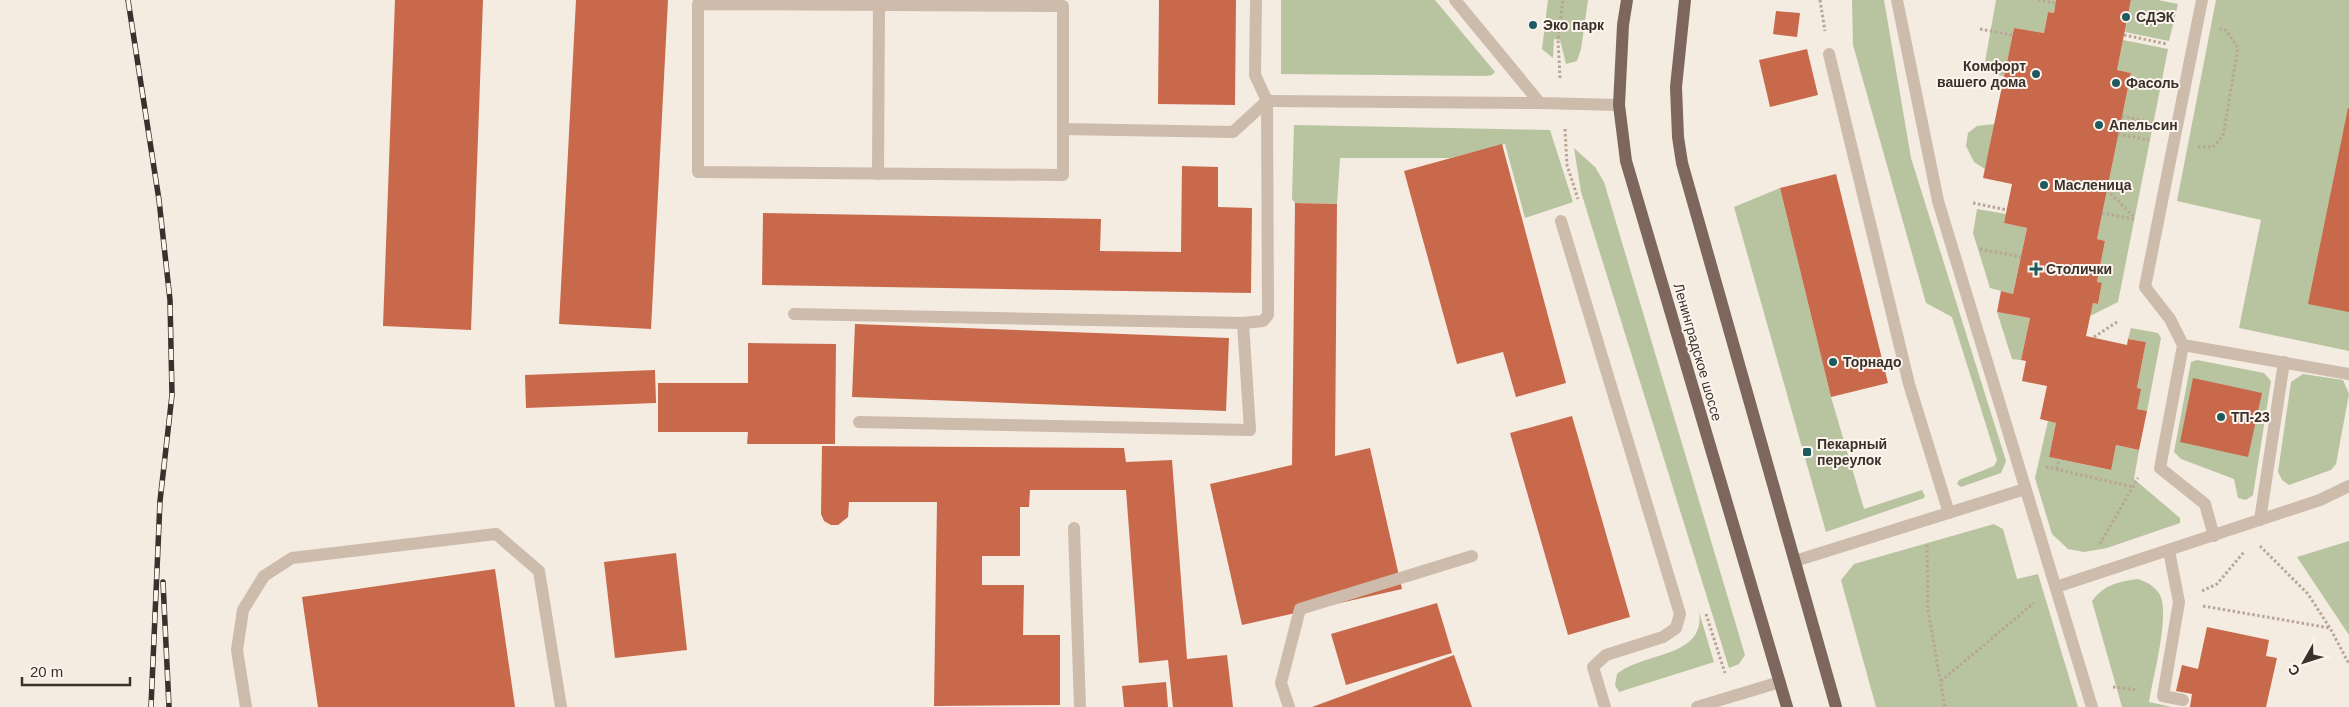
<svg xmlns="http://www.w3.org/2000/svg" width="2349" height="707" font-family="Arial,sans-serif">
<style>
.green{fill:#b8c4a0}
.building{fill:#c8694b}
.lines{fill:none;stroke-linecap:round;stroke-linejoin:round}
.path{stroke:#b9a596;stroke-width:3;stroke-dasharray:2.5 2.5;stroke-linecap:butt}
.service{stroke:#cdbbac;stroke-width:12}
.minor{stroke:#cdbbac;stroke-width:12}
.primary{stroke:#7d675c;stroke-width:12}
.rail-casing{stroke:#3b302b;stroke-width:5.5}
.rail{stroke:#fbf5ee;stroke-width:4;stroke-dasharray:11;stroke-linecap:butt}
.poi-dot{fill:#1f5a5e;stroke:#fbf5ee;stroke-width:2}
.labels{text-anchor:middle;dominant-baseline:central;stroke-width:4;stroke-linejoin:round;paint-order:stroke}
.poi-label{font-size:14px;font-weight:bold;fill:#3b302b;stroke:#fbf5ee;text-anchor:start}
.street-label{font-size:14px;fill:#3b302b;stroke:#fbf5ee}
</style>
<rect width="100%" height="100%" fill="#f4ebe1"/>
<g class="green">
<path d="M1281,0H1435L1495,72L1492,75L1485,76L1281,74Z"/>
<path d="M1548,0H1588L1581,49L1577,61L1566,64L1560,40L1554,39L1553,58L1542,49Z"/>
<path d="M1852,0H1884L1911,158L2006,461L2001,473L1961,487L1957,484L1959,480L1994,466L1997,460L1952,317L1926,303L1853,45Z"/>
<path d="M1996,0H2056L2054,13L2048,12L2044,33L2014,28L2004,76L1994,75L1985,62Z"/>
<path d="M2131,0H2158L2178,4L2169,41L2125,32Z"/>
<path d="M2216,0H2349V351L2239,328L2261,220L2177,201Z"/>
<path d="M2123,40L2168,49L2118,302L2090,316L2093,303L2098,304L2102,284L2097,282L2105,241L2097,239L2131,73L2117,70Z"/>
<path d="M1995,124L1985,169L1974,162L1966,146L1968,133L1977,126Z"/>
<path d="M1294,125L1550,130L1573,202L1525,218L1505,144L1450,158H1340L1337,204L1295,203L1292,199Z"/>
<path d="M1574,148L1595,167L1604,182L1745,655L1739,664L1729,668L1581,192Z"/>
<path d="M1780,188L1831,397L1864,509L1922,490L1925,496L1924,498L1826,532L1734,207Z"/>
<path d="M1977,209L2006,214L2004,223L2027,228L2013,294L1990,288L1973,233Z"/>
<path d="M1997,312L2030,318L2021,360L2012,359Z"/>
<path d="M2131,328L2158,333L2161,338L2147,411L2137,409V388L2146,342L2128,339Z"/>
<path d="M2197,360L2264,373L2271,381L2253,495L2246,500L2238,498L2234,479L2181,459L2174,452L2191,362Z"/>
<path d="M2303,374L2343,380L2349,394L2336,464L2331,470L2289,485L2282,480L2278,472L2291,382Z"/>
<path d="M2048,421L2056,423L2049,457L2110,470L2116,445L2139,450L2134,479L2180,518V523L2107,548L2084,552L2068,549L2052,534L2035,478Z"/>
<path d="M1994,524L2003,529L2017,579L2038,574L2078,707H1876L1841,580L1854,564Z"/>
<path d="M2349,541V635L2297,557Z"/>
<path d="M2138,579C2147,582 2155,586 2160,595C2170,615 2153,677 2149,702L2172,707H2122L2092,601C2105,584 2118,582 2138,579Z"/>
<path d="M1699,612L1714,662L1619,692L1615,685L1617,674C1643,652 1706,658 1699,612Z"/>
</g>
<g class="building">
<path d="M395,0H483L471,330L383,326Z"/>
<path d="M576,0H668L651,329L559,324Z"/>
<path d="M1159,0H1236L1235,105L1158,104Z"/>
<path d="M2056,0H2131L2117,70L2131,73L2097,239L2105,241L2097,282L2102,283L2098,304L2093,303L2086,336L2127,345L2128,339L2146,342L2137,388L2141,389L2137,409L2147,411L2139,450L2116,445L2111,470L2049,457L2056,423L2040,419L2047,386L2022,381L2026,361L2021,360L2030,318L1997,312L2001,291L2013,294L2027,228L2004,223L2012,184L1983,178L2014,28L2044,33L2048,12L2054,13Z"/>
<path d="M1776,11L1800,13L1797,37L1773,34Z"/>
<path d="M1807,49L1818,95L1770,107L1759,60Z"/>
<path d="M2348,108H2349V312L2308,304Z"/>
<path d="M1502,144L1566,383L1516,397L1503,352L1457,364L1404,171Z"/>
<path d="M1182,166L1218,167V207L1252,208L1251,293L762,285L763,213L1101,219L1100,251L1181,252Z"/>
<path d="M1836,174L1888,383L1831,397L1780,188Z"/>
<path d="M1295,203L1337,204L1335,456L1370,448L1402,589L1242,625L1210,484L1292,465Z"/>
<path d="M855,324L1229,338L1226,411L852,397Z"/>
<path d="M748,343L836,344L835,444H747L748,432H658V383H748Z"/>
<path d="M655,370L656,403L526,408L525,375Z"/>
<path d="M2193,378L2262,393L2248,457L2180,442Z"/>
<path d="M1572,416L1630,617L1568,635L1510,433Z"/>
<path d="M822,446L1124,448L1126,462L1172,460L1187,659L1227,655L1233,707H1173L1168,660L1139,663L1126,490H1030L1029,507H1020V556H982V585H1024L1023,635H1060V705L934,706L937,502H849L848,517L838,525H831L824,521L821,514Z"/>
<path d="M676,553L687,650L615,658L604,562Z"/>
<path d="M495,569L515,707H318L302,597Z"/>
<path d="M1437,603L1452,653L1346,685L1331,634Z"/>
<path d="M2207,627L2269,640L2266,656L2277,658L2266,707H2190L2192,694L2176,691L2182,665L2198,669Z"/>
<path d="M1454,655L1472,707H1312Z"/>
<path d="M1166,682L1168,707H1124L1122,686Z"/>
</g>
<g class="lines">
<g class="path">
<path d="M1820,0L1825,31"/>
<path d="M2038,0L2055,3"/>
<path d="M1980,29L2012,35"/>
<path d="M2124,35L2167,44"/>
<path d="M1560,78L1558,40L1563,0"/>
<path d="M2122,116L2153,123"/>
<path d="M1565,129L1567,165L1578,199"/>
<path d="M2118,134L2149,140"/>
<path d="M2198,147H2213L2223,136L2238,48L2226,30L2220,29"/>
<path d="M2107,190L2133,216"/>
<path d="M1973,203L2007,210"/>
<path d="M2102,213L2134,219"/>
<path d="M1980,249L2021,257"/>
<path d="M2094,337L2117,322"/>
<path d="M2046,467L2134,487"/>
<path d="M2057,469L2059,460"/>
<path d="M2100,544L2138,478"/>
<path d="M1927,545L1928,610L1945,707"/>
<path d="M2260,546L2308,594L2330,628L2349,664"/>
<path d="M2202,591L2217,584L2244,552"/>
<path d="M2203,606L2330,628"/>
<path d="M1706,614L1725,673"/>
<path d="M1941,681L2034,603"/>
<path d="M2113,687L2138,690"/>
</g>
<g class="service">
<path d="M1897,0L1938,201L2092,707"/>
<path d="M2202,0L2145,287L2170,319L2183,345L2349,374"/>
<path d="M698,4L1063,6V175L698,172Z"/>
<path d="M1829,54L1909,384L1949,513"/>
<path d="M1063,129L1233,132L1267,101"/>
<path d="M878,174L879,5"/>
<path d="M1561,221L1680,614L1676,628L1663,637L1606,655L1593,667L1605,707"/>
<path d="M794,314L1243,323L1250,430L859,422"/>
<path d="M1243,323L1263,321L1268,315L1267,101L1255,75L1256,0"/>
<path d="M2183,345L2160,468L2205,504L2214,536"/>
<path d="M2260,520L2284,362"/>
<path d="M1074,528L1080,707"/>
<path d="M2169,551L2179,602L2163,696L2183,700"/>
<path d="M1795,561L2025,489"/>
<path d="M2056,587L2320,500L2349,486"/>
<path d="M246,707L237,650L243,610L264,576L292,558L496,534L539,571L561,707"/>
<path d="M1289,707L1281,683L1300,609L1472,556"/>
</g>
<g class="minor">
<path d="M1455,0L1540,103L1619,105"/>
<path d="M1267,101L1540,103"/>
<path d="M1697,707L1780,682"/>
</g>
<g class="primary">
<path d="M1627,0L1623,25L1619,105L1626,161L1787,707"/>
<path d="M1685,0L1676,87L1678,137L1682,163L1836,707"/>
</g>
<defs>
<g id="rail">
<path d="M128,0L159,200L170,300L172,395L160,501L151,707"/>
<path d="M163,582L169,707"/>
</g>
</defs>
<use href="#rail" class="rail-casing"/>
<use href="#rail" class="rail"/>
</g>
<g class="poi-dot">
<circle cx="2126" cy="17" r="5"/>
<circle cx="1533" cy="25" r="5"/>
<circle cx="2036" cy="74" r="5"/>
<circle cx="2116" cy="83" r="5"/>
<circle cx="2099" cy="125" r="5"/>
<circle cx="2044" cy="185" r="5"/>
<path d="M2033.5 261.5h5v5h5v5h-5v5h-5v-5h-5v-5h5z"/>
<circle cx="1833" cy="362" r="5"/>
<circle cx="2221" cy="417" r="5"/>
<rect x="1802" y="447" width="10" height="10" rx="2.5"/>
</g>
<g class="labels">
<g class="poi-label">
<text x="2136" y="17">СДЭК</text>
<text x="1543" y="25">Эко парк</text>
<text x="2026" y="66" text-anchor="end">Комфорт<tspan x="2026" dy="16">вашего дома</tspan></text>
<text x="2126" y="83">Фасоль</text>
<text x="2109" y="125">Апельсин</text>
<text x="2054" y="185">Масленица</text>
<text x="2046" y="269">Столички</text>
<text x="1843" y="362">Торнадо</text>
<text x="2231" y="417">ТП-23</text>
<text x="1817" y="444">Пекарный<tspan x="1817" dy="16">переулок</tspan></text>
</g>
<g class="street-label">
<text transform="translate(1698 352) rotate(74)">Ленинградское шоссе</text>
</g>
</g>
<g transform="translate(2304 662) rotate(231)" stroke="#fbf5ee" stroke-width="4" paint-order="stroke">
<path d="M0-4L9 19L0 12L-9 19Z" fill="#3b302b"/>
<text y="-8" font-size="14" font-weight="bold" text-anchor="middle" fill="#3b302b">С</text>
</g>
<path d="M22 677v8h108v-8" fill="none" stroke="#3b302b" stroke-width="2.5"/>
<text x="30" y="677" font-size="15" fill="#3b302b" stroke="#fbf5ee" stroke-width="4" paint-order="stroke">20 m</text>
</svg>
